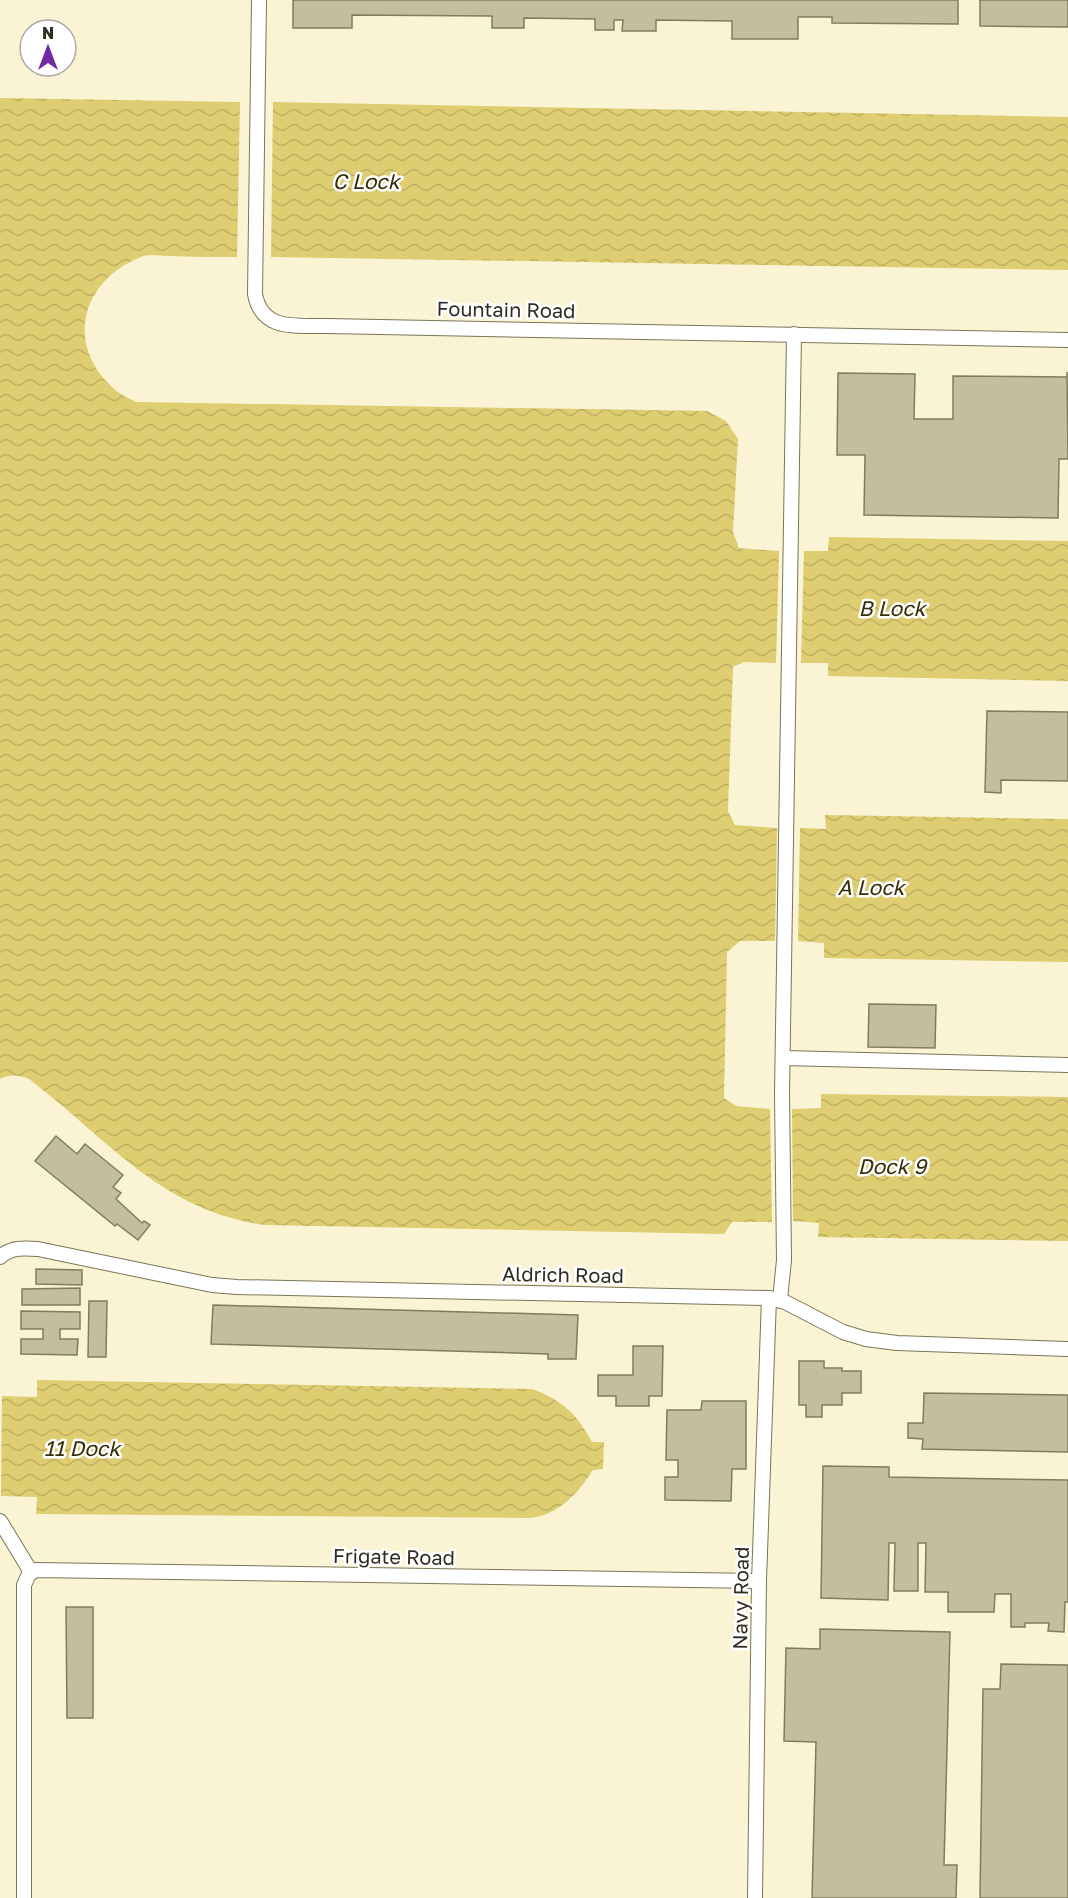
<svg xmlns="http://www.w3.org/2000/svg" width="1068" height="1898" font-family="'Golos Text',sans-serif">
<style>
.water{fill:url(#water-waves)}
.building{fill:#c4be9f;stroke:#817c5e;stroke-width:1.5}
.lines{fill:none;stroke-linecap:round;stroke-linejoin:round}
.lane-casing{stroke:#7b7558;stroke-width:16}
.lane{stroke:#fff;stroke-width:14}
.labels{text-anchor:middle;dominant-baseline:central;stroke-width:5;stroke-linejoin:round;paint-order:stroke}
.street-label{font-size:20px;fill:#2f2d20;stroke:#fff}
.water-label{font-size:21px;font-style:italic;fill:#362f06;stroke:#fff}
</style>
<defs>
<pattern id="water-waves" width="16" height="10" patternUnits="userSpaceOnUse" patternTransform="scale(1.5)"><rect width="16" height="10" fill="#decd71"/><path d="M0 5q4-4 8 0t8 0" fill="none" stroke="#bfb062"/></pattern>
</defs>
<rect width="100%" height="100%" fill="#faf4d4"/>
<g class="water">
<path d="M0,98L240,102L237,257C214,257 191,257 168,256C160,256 149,254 141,257C82,280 64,344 113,388C119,394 129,398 136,402L707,411L726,421L738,439L733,532L739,548L779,551L776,663L744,662L733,667L728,811L735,825L777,828L775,941H740L727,952L724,1098L736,1106L770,1109L772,1222H732L724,1234L265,1225C161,1211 107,1138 29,1079C19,1075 10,1074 0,1079Z"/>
<path d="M273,102L1068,117V270L271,257Z"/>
<path d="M829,537L1068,541V681L828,676V663H801L804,551H828Z"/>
<path d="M825,815L1068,819V962L824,958V943L798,941L800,828L826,829Z"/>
<path d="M821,1094L1068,1097V1241L818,1237L819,1223L793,1221L792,1109L821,1108Z"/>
<path d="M37,1380L532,1389C562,1400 577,1414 592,1442H604L603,1469L593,1470C578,1493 559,1515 530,1518L36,1514L37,1497L1,1496L2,1396L37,1397Z"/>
</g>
<g class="building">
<path d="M293,0H958V24L832,23V17H798V39H732V21L656,20V31H622L623,20H614V30H595V19L524,18V28H492V16L352,15V28H293Z"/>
<path d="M980,0H1068V27L980,26Z"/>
<path d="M1067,372L1068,459H1059L1058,518L864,515L865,455H837L838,373L915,374L914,419H953V376L1067,377Z"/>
<path d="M987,711L1068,712V781L1001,780V793L985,792Z"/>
<path d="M869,1004L936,1005L935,1048L868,1047Z"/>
<path d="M56,1136L77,1154L85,1144L123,1175L113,1187L121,1193L116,1199L142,1223L144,1221L150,1225L138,1240L117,1224L115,1226L35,1161Z"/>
<path d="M36,1269L82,1270V1285L36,1284Z"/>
<path d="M80,1288V1305H22V1289Z"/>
<path d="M89,1301H107L106,1357H88Z"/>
<path d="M213,1305L578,1315L576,1359H548V1354L211,1344Z"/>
<path d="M21,1311L80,1312V1329H60V1339H78L77,1355L21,1354V1339H43V1329H21Z"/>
<path d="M633,1346H663L662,1396H649V1406H616V1396H598V1375H633Z"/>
<path d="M799,1361H824V1368H842V1371H861V1393H842V1405H822V1417H806V1405H799Z"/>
<path d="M924,1393L1068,1395V1452L922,1449L923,1439L908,1438V1423H923Z"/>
<path d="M702,1401H746V1469H732L731,1501L665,1500V1477H678V1460H666L667,1410H701Z"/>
<path d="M823,1466L889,1467V1477L1068,1480V1602H1065L1064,1632L1048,1631L1049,1623H1025V1627H1011V1594H995L994,1612H948V1592H925L926,1543H918V1591H894L895,1543H889L888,1600L821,1598Z"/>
<path d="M66,1607H93V1718H67Z"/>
<path d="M820,1629L950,1632L944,1865H957L956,1898H812L816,1742L784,1741L786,1648L820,1649Z"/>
<path d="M1001,1664L1068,1665V1898H980L983,1689H1000Z"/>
</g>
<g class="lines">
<defs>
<g id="lane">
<path d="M259,0L255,294C262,332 296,325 327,326L1068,340"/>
<path d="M783,1058L1068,1065"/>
<path d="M0,1257C11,1247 24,1248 38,1249L212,1285L237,1287L769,1298L785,1302L843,1332L866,1339L897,1343L1068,1349"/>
<path d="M780,1300L784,1260L782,1093L794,334"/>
<path d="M0,1521L31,1572"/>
<path d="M24,1898V1585L29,1574L36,1570L759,1581"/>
<path d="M755,1898L759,1581L769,1298"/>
</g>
</defs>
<use href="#lane" class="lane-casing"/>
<use href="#lane" class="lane"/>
</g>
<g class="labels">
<g class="street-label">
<text transform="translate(506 309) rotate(1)">Fountain Road</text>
<text transform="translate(563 1274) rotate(1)">Aldrich Road</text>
<text transform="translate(394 1556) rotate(1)">Frigate Road</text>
<text transform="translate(740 1598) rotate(-89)">Navy Road</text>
</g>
<g class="water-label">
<text x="366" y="181">C Lock</text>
<text x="892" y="608">B Lock</text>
<text x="871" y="887">A Lock</text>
<text x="892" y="1166">Dock 9</text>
<text x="82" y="1448">11 Dock</text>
</g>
</g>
<g transform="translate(48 48)"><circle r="28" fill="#ffffff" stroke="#acaba6" stroke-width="1.5"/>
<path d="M0-4.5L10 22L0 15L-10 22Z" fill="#722b9f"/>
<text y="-9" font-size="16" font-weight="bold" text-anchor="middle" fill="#2f2d20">N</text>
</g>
</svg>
